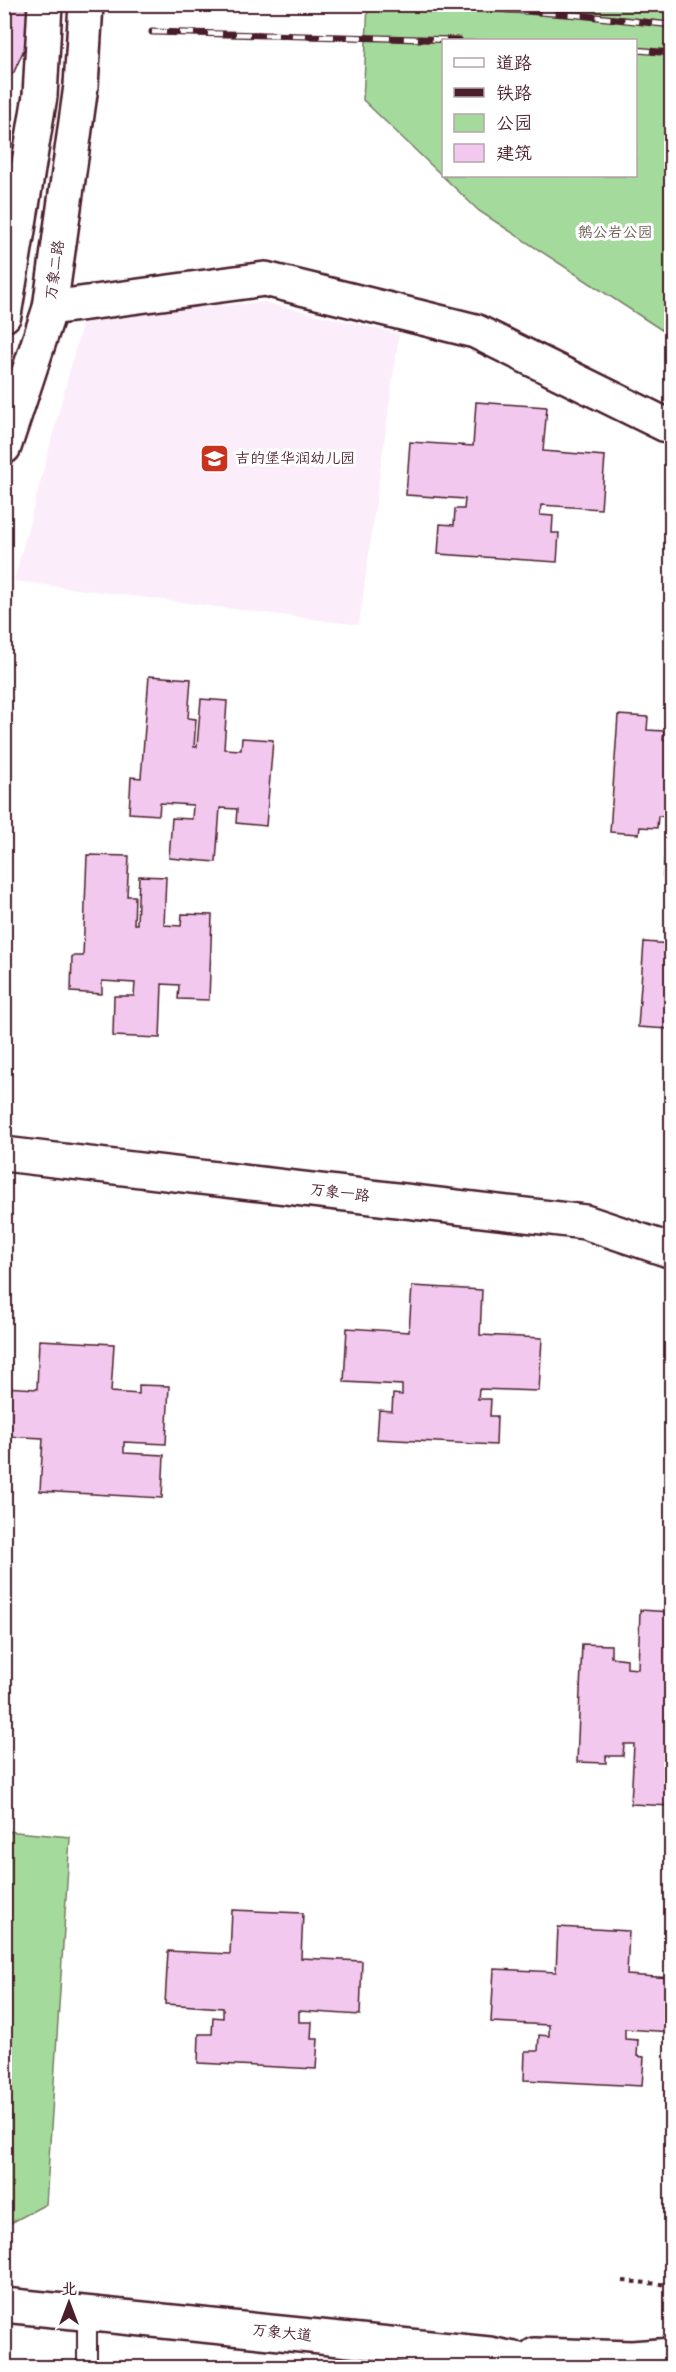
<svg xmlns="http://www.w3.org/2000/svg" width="676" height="2372" font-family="Pangolin,'LXGW WenKai TC',sans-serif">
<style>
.built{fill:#fbeefa}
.green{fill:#a5da9d;stroke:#787c64;stroke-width:1.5;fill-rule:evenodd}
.building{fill:#f2c8ee;stroke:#4a1f2b;stroke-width:1.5}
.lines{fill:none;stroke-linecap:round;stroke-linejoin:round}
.service-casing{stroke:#4a1f2b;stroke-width:22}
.minor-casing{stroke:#4a1f2b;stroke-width:38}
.tertiary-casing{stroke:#4a1f2b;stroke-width:38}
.secondary-casing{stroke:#4a1f2b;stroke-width:38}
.path{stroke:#4a1f2b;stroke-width:4;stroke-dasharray:4.5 4.5;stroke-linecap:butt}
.service{stroke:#fff;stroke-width:18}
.minor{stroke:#fff;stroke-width:33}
.tertiary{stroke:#fff;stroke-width:33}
.secondary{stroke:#fff;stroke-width:33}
.rail-casing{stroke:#4a1f2b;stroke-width:7}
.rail{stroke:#fff;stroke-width:4.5;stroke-dasharray:14;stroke-linecap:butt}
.tertiary-bridge-casing{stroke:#4a1f2b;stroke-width:38;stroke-linecap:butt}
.tertiary-bridge{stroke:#fff;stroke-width:33}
.labels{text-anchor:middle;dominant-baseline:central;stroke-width:6;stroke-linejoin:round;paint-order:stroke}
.park-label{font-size:15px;fill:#65574d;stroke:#fff}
.street-label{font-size:15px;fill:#4a1f2b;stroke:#fff}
.poi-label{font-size:15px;fill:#4a1f2b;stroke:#fff;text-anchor:start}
</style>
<rect width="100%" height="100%" fill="#fff"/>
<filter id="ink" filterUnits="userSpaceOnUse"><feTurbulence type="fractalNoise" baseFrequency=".0167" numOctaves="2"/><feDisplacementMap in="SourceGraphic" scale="12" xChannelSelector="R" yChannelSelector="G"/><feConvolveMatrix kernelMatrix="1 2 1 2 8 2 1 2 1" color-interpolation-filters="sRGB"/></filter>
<g filter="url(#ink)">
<g class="built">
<path d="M5,110H14L5,176L4,110Z"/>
<path d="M264,302L399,334L359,625L14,581L84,317Z"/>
</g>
<g class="green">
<path d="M368,5H671V336L479,211L363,100ZM444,40H636V176H444Z"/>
<path d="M5,1831L70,1837L46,2204L11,2223L4,2222Z"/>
</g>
<g class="building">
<path d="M4,4H28L25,47L14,72L4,83Z"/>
<path d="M476,402L547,407L543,451L605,456L601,509L541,505L540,515L553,516L552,533H559L557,562L438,554L440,524L454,525L455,509H464L465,499L406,495L410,442L473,446Z"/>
<path d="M149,676L191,679L188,718L196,719L194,747H197L201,699L227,701L224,749L241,750L242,738L273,740L266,826L236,823L237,809L220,808L216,862L169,858L172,818L192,819L193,805L160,803L159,815L129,813L131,777L141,778Z"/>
<path d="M618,715L648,717L647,730L664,731L663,740L672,741V877L663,876L668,817L658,816L657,828L640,827L639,834L610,832Z"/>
<path d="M87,855L129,856L127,896H135L134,924H137L139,876L166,877L164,925L181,926L182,914L212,915L209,1000L178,999L179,985L162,984L160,1038L113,1036L114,996H134L135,983L102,981V994L71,992L72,956H83Z"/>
<path d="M644,942L672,944V1017H669L668,1029L638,1027Z"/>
<path d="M412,1286L482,1290L480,1335L542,1338L539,1391L479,1389L478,1399H491L490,1416H497L496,1445L377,1439L379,1410L392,1411L393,1394L402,1395V1385L344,1382L347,1328L409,1332Z"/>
<path d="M39,1340L114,1344L111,1392L139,1394V1385L169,1386L166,1444L124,1442V1453L164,1455L162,1498L40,1491L43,1438L4,1436V1387L37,1389Z"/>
<path d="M640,1610L672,1612V1806L631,1804L634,1744H624L623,1756H606V1763L577,1762L582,1644L611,1645V1657L627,1659V1668L638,1669Z"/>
<path d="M232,1910L303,1913L301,1958L362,1961L360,2015L299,2011V2022H312L311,2039H318L316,2069L198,2063L199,2034H212L213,2017L223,2018V2008L165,2004L168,1951L230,1954Z"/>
<path d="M558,1927L629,1931L627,1975L672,1978V2032L625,2029V2039L638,2040L637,2056L644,2057L642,2086L524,2080L525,2051H538L539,2035L549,2036V2025L491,2022L494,1969L556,1972Z"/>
</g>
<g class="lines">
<defs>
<path id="service" d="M87,2368V2314"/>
<path id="minor" d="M50,308L265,279L475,331L672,428"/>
<g id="tertiary">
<path d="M4,315L40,96"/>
<path d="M4,447L50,308L81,86"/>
<path d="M4,1154L585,1222L672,1251"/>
</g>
<g id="secondary">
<path d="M4,2305L489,2354L559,2368"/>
<path d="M535,2355L632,2358L672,2355"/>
</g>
</defs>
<use href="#service" class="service-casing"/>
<use href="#minor" class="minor-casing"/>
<use href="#tertiary" class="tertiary-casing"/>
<use href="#secondary" class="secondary-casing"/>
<path class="path" d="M623,2281L672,2285"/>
<use href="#service" class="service"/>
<use href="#minor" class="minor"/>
<use href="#tertiary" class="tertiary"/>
<use href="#secondary" class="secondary"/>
<defs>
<g id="rail">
<path d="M429,4L578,15L672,25"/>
<path d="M152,32L459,40"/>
<path d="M636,50L672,53"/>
</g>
</defs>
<use href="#rail" class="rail-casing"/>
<use href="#rail" class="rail"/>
<defs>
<g id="tertiary-bridge">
<path d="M81,86L86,4"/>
<path d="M40,96L45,4"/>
</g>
</defs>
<use href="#tertiary-bridge" class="tertiary-bridge-casing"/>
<use href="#tertiary-bridge" class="tertiary-bridge"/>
</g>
</g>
<defs>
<symbol id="school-square" viewBox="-11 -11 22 22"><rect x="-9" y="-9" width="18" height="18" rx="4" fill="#c8321e" stroke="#fff"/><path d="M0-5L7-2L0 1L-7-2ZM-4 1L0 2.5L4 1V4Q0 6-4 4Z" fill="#fff"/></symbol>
</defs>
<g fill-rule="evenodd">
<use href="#school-square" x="198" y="442" width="33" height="33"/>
</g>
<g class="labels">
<g class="park-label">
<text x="615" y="232">鹅公岩公园</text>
</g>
<g class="street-label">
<text transform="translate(55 270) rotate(-82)">万象二路</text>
<text transform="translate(340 1193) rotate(7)">万象一路</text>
<text transform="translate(282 2333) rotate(6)">万象大道</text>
</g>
<g class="poi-label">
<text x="235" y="458">吉的堡华润幼儿园</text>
</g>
</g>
<rect width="676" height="2372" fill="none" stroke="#fff" stroke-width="24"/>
<rect x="12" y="12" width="652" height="2348" fill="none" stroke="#4a1f2b" stroke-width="2" filter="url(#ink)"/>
<rect x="442" y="39" width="195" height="138" fill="#ffffff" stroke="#b7a5aa" stroke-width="1.5"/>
<rect x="454" y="58" width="30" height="9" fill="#ffffff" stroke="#b7a5aa" stroke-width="1.5"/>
<text x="496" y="69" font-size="18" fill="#4a1f2b">道路</text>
<rect x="454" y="88" width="30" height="9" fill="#4a1f2b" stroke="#b7a5aa" stroke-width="1.5"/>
<text x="496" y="99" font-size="18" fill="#4a1f2b">铁路</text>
<rect x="454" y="114" width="30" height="18" fill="#a5da9d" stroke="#b7a5aa" stroke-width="1.5"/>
<text x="496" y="129" font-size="18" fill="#4a1f2b">公园</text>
<rect x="454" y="144" width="30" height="18" fill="#f2c8ee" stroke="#b7a5aa" stroke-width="1.5"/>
<text x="496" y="159" font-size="18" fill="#4a1f2b">建筑</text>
<g transform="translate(69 2303)" stroke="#ffffff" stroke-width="4.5" paint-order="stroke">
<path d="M0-4.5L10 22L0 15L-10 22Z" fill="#4a1f2b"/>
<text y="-9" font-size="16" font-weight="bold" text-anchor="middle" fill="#4a1f2b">北</text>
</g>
</svg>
